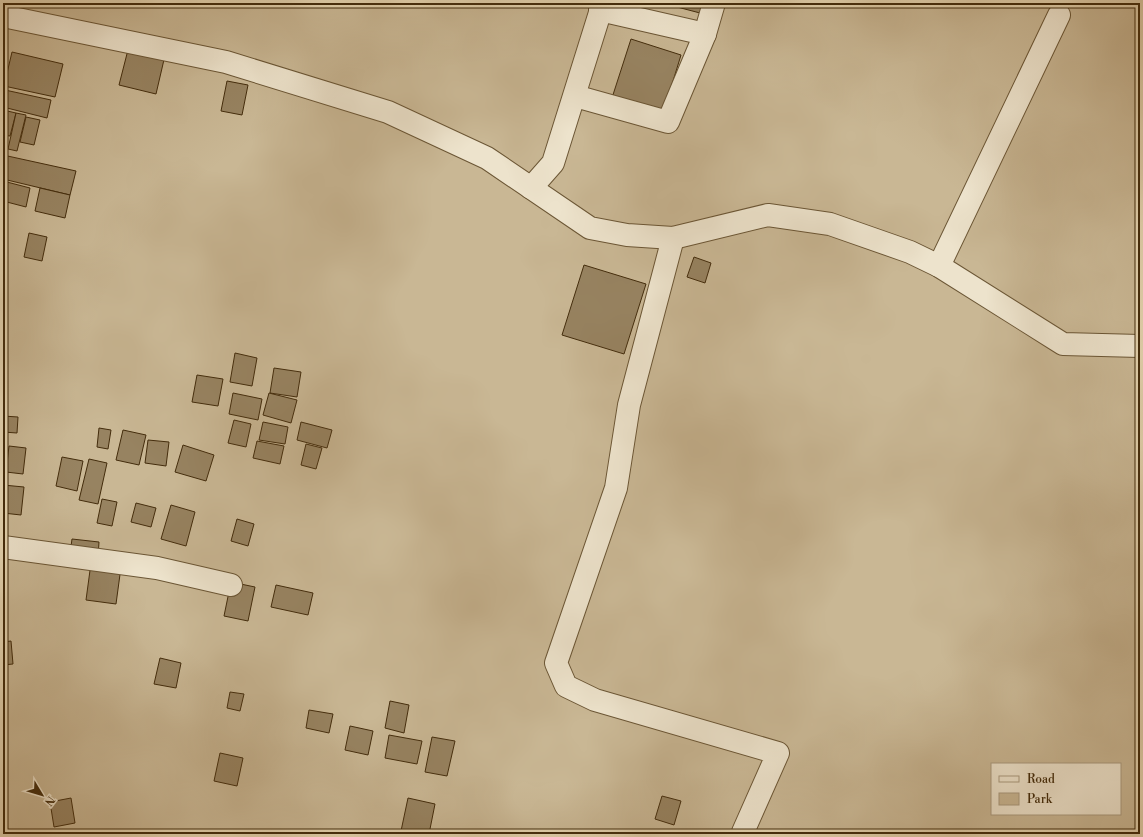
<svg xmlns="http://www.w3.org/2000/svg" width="1143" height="837" font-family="'Libre Bodoni',serif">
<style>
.green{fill:#c9b794;stroke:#867250;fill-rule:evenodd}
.building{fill:#978361;stroke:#432c0c}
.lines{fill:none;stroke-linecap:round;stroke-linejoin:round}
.minor-casing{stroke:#6b5635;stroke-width:24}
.minor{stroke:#ede3cc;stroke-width:22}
</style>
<rect width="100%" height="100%" fill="#e4d4b0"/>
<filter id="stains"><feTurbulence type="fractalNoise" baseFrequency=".005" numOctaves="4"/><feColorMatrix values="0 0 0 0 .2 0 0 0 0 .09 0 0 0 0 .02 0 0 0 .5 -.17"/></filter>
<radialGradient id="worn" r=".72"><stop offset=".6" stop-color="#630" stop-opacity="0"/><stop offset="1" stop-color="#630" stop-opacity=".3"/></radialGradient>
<path class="green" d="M3,3H1140V834H3ZM992,764H1120V814H992Z"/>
<g class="building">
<path d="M662,3H703L700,13Z"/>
<path d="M631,39L681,55L662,117L611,101Z"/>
<path d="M130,42L166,51L156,94L119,85Z"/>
<path d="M12,52L63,64L55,97L4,86Z"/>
<path d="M227,81L248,85L242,115L221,111Z"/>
<path d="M5,90L51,100L47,118L3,107Z"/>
<path d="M3,110L16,113L10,136L3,135Z"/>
<path d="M16,113L26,115L17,151L8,149Z"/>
<path d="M26,117L40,120L34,145L20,142Z"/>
<path d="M3,155L76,171L70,195L3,179Z"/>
<path d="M3,181L30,188L26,207L3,201Z"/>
<path d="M40,188L70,195L65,218L35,211Z"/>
<path d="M29,233L47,237L42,261L24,257Z"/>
<path d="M694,257L711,263L705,283L687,277Z"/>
<path d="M584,265L646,284L624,354L562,335Z"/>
<path d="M3,313H6L3,343Z"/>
<path d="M235,353L257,358L252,386L230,382Z"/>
<path d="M274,368L301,372L297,397L270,393Z"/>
<path d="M197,375L223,379L218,406L192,402Z"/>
<path d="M233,393L262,399L258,420L229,414Z"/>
<path d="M269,393L297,400L291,423L263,415Z"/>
<path d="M3,416L18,417L17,433L3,432Z"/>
<path d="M234,420L251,424L246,447L228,443Z"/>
<path d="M263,422L288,427L285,444L259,440Z"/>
<path d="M301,422L332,430L327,448L297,440Z"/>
<path d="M99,428L111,430L108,449L97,447Z"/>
<path d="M123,430L146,435L139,465L116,460Z"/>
<path d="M148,440L169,442L166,466L145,463Z"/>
<path d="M257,441L284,446L280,464L253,458Z"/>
<path d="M306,444L322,448L316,469L301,465Z"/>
<path d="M183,445L214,455L206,481L175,472Z"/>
<path d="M9,446L26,448L23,474L6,472Z"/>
<path d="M62,457L83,461L77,491L56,486Z"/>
<path d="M89,459L107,463L98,504L79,500Z"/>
<path d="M3,485L24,487L21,515L3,513Z"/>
<path d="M102,499L117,502L112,526L97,523Z"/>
<path d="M136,503L156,508L151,527L131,522Z"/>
<path d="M171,505L195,512L186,546L161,539Z"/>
<path d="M237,519L254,524L248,546L231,541Z"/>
<path d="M72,539L99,542L98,557L70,554Z"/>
<path d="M91,563L121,567L116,604L86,600Z"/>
<path d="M231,582L255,587L248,621L224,616Z"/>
<path d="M276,585L313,593L308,615L271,607Z"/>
<path d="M11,641L13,664L3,665V642Z"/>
<path d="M160,658L181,663L176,688L154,684Z"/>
<path d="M230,692L244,694L240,711L227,708Z"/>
<path d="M390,701L409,705L404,733L385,728Z"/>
<path d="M309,710L333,714L329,733L306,728Z"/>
<path d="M350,726L373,731L368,755L345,750Z"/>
<path d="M389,735L422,741L417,764L385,758Z"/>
<path d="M432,737L455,741L447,776L425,772Z"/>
<path d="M220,753L243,758L237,786L214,781Z"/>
<path d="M662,796L681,801L674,825L655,819Z"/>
<path d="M71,798L75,823L54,827L50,802Z"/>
<path d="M408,798L435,804L429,834H414L401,831Z"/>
</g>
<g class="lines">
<defs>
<g id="minor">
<path d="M600,10L705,34"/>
<path d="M3,16L226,62L388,112L487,158L590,228L627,235L673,238L768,215L830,224L910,252L939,266L1063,344L1140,346"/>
<path d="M575,96L668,122L705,34L714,3"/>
<path d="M531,188L553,163L603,3"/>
<path d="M673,238L629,405L616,488L556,663L566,686L595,700L778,753L743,832"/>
<path d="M939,266L1059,15"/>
<path d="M3,547L157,568L231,585"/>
</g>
</defs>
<use href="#minor" class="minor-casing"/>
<use href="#minor" class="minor"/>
</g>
<rect width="1143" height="837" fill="none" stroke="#e4d4b0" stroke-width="16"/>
<rect x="4" y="4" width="1135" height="829" fill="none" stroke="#432c0c" stroke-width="2"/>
<rect x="8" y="8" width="1127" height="821" fill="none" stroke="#432c0c"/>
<rect x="991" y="763" width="130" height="52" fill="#ede3cc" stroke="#a99a7f"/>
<rect x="999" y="776" width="20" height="6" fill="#ede3cc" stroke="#a99a7f"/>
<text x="1027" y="783" font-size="12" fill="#432c0c">Road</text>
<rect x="999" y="793" width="20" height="12" fill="#c9b794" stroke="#a99a7f"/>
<text x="1027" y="803" font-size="12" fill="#432c0c">Park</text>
<g transform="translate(42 795) rotate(128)" stroke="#ede3cc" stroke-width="3" paint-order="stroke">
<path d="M0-3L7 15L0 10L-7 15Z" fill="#432c0c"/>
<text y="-6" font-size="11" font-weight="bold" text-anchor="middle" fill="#432c0c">N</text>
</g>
<rect width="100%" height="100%" filter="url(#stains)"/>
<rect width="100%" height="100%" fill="url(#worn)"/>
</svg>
